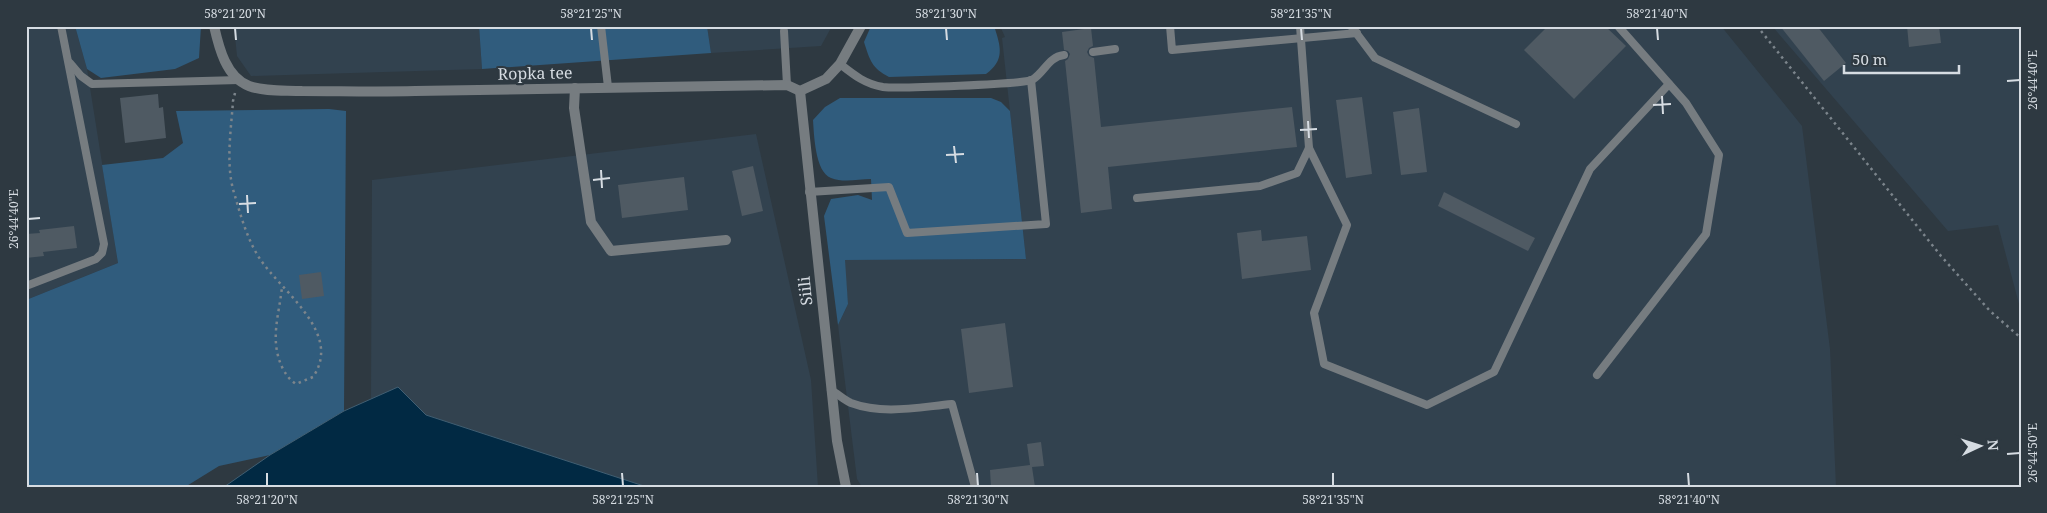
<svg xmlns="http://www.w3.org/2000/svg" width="2047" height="513" font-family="'Noto Serif',serif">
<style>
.built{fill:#32424f}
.green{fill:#305c7d}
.water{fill:#012943;stroke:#415f73}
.building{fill:#4f5a63}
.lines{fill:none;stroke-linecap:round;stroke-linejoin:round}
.path{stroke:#7c858c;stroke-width:2.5;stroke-dasharray:2.5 4;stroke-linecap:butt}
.service{stroke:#767c80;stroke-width:8}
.minor{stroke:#767c80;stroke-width:10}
.ticks{fill:none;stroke:#d6dce2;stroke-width:2}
.labels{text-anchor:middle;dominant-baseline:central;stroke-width:4.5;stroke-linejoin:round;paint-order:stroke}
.street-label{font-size:16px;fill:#d6dce2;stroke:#2e3941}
.neatline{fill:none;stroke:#d6dce2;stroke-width:2}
.ticks-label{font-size:12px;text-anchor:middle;fill:#d6dce2}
</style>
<rect width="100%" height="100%" fill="#2e3941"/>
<g class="built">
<path d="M26,26H75L87,69L118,263L26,300Z"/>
<path d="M234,26H479L482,69L251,76L237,56Z"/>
<path d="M707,26H832L821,46L711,53Z"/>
<path d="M1000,26H1721L1802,126L1830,349L1836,487H862L857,479L838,325L848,304L844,260L1026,259L1002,38L1005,37Z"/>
<path d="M1772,26H2021V306L2019,304L1998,225L1948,231Z"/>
<path d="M756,134L811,380L818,487H647L426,415L398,387L371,400L372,180Z"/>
</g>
<g class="green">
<path d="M75,26H201L199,58L175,69L101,78L87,69Z"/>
<path d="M479,26H707L711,53L482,69Z"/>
<path d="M871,26H994C1001,47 1005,60 986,74L889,77C872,68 870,61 864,42Z"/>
<path d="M840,98H991L1001,102L1010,111L1026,259L845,260L848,304L838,325L824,216L831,199L858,195L872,200L871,179C858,179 844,183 831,178C815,172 814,134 813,120L825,107Z"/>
<path d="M329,109L346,111L344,411L270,455L219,466L185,487H26V300L118,263L102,165L163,158L183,143L176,111Z"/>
</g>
<path class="water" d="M398,387L426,415L647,487H224L270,455L344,411Z"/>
<g class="building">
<path d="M1548,26H1605L1626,46L1574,99L1524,50Z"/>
<path d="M1780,26H1817L1846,63L1824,81Z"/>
<path d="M1907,26H1939L1941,43L1909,47Z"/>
<path d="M1091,28L1093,46L1089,48L1087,52L1089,56L1094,58L1101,127L1292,107L1297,147L1108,167L1112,209L1081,213L1065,61L1068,59L1070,54L1068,51L1064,50L1062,32Z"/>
<path d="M158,94L159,108L163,107L166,138L125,143L120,98Z"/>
<path d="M1362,97L1372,174L1346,178L1336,100Z"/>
<path d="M1419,108L1427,172L1401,175L1393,112Z"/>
<path d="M753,166L763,211L742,216L732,171Z"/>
<path d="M684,177L688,210L622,218L618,185Z"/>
<path d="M1444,192L1535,238L1528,251L1438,206Z"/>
<path d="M74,226L77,248L43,252L44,256L26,258V234L40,233L39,230Z"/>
<path d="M1261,230L1262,241L1307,236L1311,270L1242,279L1237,233Z"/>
<path d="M321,272L324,296L302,299L299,275Z"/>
<path d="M1005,323L1013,387L969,393L961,329Z"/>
<path d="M1041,442L1044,466L1032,467L1035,487H991L990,470L1030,465L1027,444Z"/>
</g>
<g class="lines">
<g class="path">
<path d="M1757,26L1941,256L1990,311L2021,338"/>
<path d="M235,93L233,101C231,132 225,166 235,196C241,217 248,241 260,259C282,292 343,333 313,377L296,384C289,379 287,376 283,369C269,341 279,316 282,287"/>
</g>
<g class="service">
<path d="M601,26L608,87"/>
<path d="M1170,26L1172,50L1357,33"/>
<path d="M1351,26L1375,58L1516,124"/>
<path d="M784,31L787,85"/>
<path d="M1093,52L1115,49"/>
<path d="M70,63L81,76L92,84L239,80"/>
<path d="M840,64C854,75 865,84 883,87C897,89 1023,84 1032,80C1045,72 1048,57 1064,55"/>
<path d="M1309,148L1347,225L1314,313L1324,364L1427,405L1494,372L1590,169L1669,84"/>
<path d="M809,192L889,187L907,233L1046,224L1031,80"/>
<path d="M1137,198L1260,186L1297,173L1309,148L1300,26"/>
<path d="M26,286L96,259L102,253L104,244L61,26"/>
<path d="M1597,375L1706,234L1719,155L1686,103L1618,26"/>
<path d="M831,390C838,394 844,400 851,403C883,415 919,407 952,404L975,487"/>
</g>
<g class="minor">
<path d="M214,26C219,48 226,77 249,86C265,92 285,90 302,91C340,91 377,92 415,91C539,88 663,86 787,85L800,91L826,79L840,64L861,26"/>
<path d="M575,88L574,108L591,222L611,251L726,240"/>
<path d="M800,91L837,441L846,487"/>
</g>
</g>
<path class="ticks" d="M235,28L236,40M591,28L592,40M946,28L947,40M1301,28L1302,40M1657,28L1658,40M2007,81L2020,80M1662,96L1663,114M1653,105L1671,104M1308,121L1309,138M1300,130L1317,129M954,146L956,163M946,155L964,154M601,170L602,188M593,180L610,178M247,195L248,213M239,204L256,203M28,219L40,218M2007,454L2020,453M267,473V486M622,473L623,486M977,473L978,486M1333,473V486M1688,473L1689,486"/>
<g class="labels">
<g class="street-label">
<text transform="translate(535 73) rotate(-1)">Ropka tee</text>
<text transform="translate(805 291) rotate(-96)">Siili</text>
</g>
</g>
<rect width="2047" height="513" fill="none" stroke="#2e3941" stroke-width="55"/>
<g transform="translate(1980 446) rotate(86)" stroke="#2e3941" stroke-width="4" paint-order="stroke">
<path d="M0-4L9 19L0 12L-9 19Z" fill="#d6dce2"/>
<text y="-8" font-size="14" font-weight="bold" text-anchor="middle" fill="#d6dce2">N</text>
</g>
<path d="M1844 65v8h115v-8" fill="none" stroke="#d6dce2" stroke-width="2.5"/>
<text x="1852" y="65" font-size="15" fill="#d6dce2" stroke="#2e3941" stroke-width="4" paint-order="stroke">50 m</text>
<rect x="28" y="28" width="1992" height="458" class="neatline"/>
<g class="ticks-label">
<text x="235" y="18">58°21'20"N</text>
<text x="591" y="18">58°21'25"N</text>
<text x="946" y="18">58°21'30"N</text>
<text x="1301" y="18">58°21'35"N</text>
<text x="1657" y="18">58°21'40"N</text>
<text transform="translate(2033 80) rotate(-90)" y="4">26°44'40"E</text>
<text transform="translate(14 219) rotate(-90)" y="4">26°44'40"E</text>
<text transform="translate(2033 453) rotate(-90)" y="4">26°44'50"E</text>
<text x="267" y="504">58°21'20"N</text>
<text x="623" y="504">58°21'25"N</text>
<text x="978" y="504">58°21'30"N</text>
<text x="1333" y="504">58°21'35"N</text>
<text x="1689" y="504">58°21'40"N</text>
</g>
</svg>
